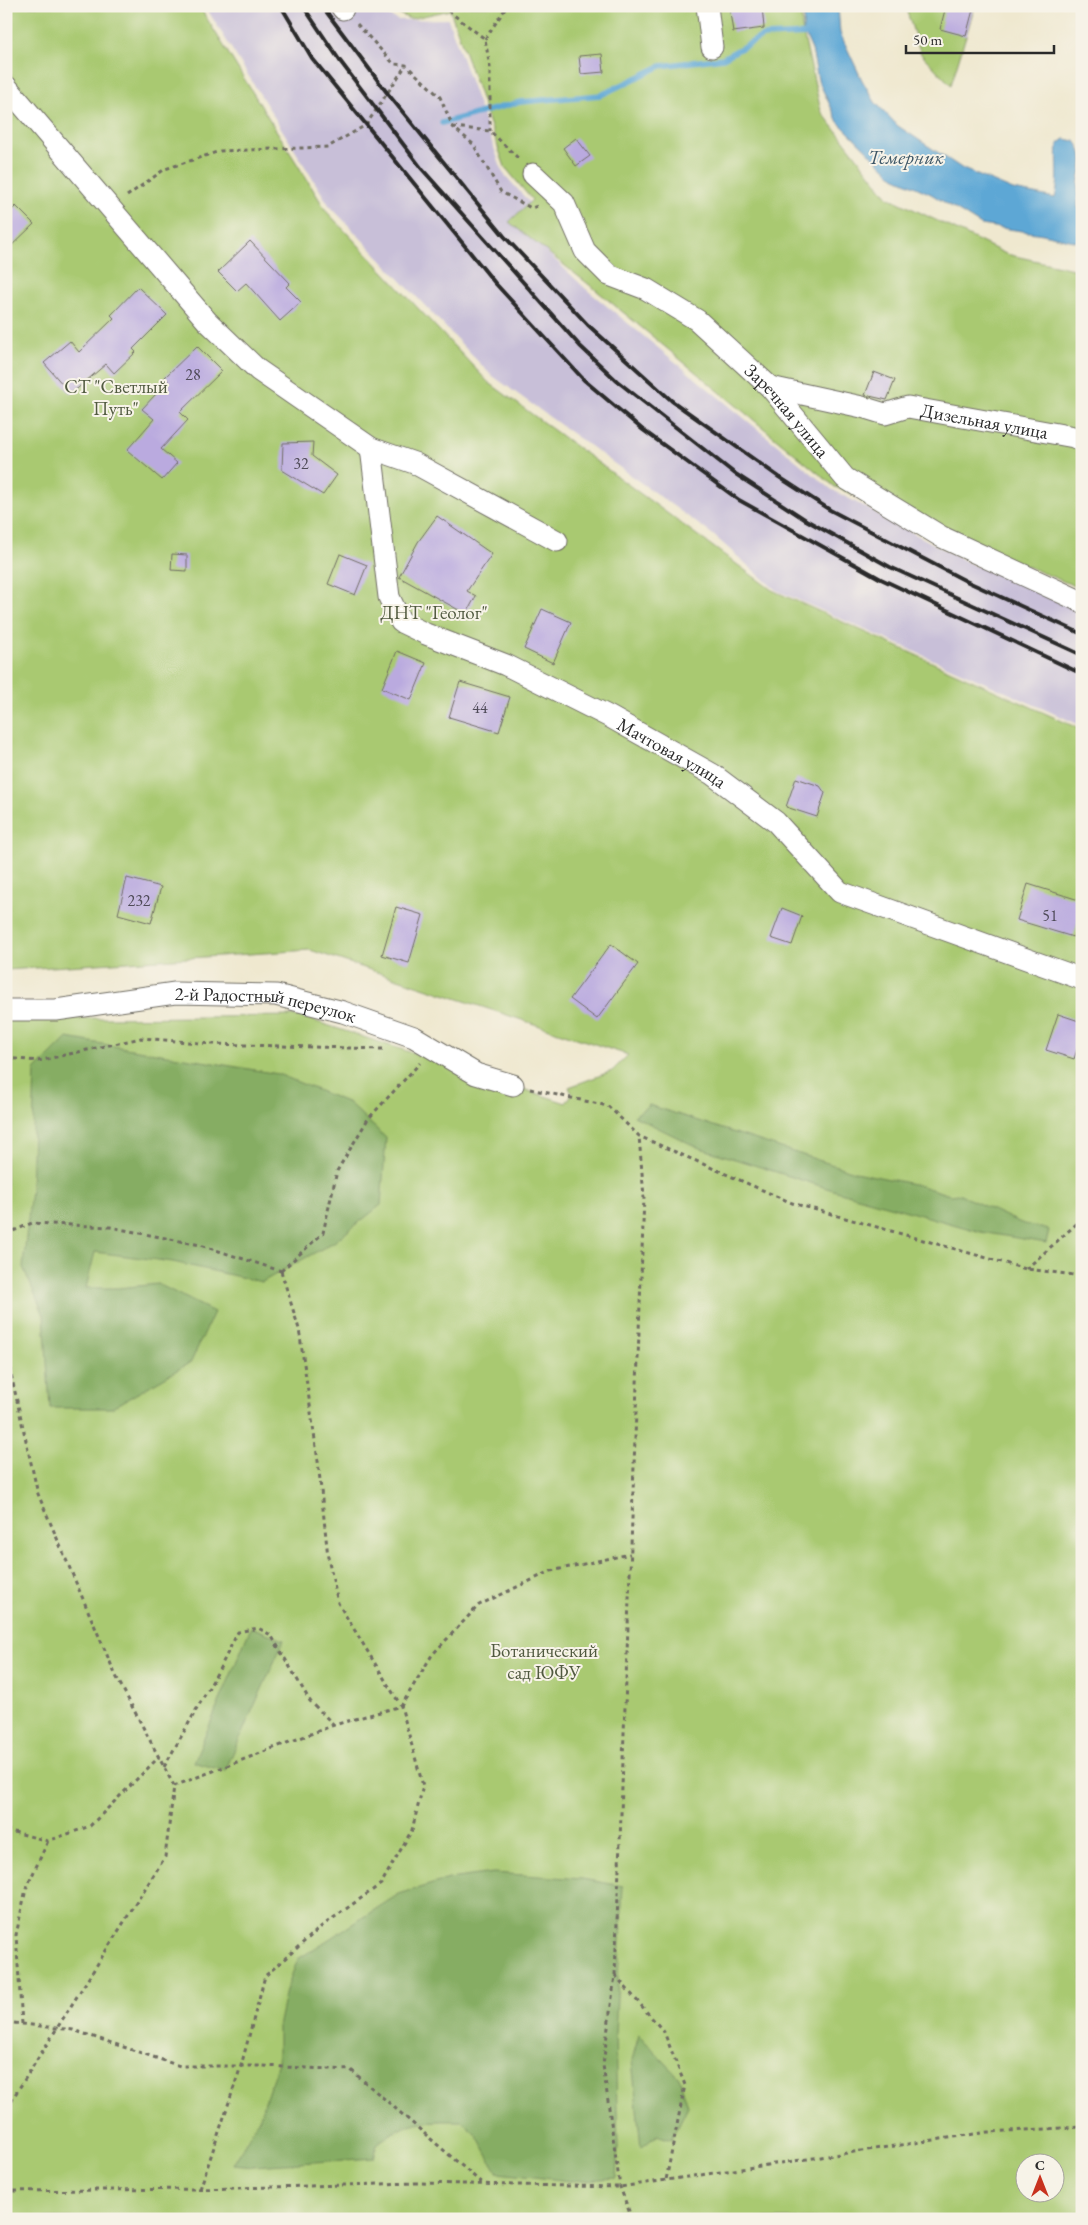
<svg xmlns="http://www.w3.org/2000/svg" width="1088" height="2225" font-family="'EB Garamond',serif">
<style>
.industrial{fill:#c8bfd8}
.green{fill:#a9c971;stroke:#6a7a4e;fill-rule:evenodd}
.forest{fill:#86ad63;stroke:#586c47}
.water{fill:#5da7d5;stroke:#446980}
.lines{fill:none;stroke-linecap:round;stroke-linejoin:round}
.stream{stroke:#5da7d5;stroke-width:5.5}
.building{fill:#baaadf}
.minor-casing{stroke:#706d64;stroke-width:23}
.path{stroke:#706d64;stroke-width:3;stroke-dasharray:4 4;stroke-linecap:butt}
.minor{stroke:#fff;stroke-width:21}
.rail{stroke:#2b2b2b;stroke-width:4}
.labels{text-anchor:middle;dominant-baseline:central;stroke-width:4;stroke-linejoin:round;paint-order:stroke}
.number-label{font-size:16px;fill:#4f4b58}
.park-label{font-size:19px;fill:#515a40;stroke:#f7f3e8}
.street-label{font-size:19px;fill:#2b2b2b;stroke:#f7f3e8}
.water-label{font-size:20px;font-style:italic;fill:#3c5666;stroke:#f7f3e8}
</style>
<rect width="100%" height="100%" fill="#f7f3e8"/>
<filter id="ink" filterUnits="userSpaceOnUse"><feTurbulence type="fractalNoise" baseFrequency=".02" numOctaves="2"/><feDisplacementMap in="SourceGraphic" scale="10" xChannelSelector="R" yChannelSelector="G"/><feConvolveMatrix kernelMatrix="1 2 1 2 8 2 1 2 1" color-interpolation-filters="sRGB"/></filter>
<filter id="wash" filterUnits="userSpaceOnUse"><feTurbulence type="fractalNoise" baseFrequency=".0096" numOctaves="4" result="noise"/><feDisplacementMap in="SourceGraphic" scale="20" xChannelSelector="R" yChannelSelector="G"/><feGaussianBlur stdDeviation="1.12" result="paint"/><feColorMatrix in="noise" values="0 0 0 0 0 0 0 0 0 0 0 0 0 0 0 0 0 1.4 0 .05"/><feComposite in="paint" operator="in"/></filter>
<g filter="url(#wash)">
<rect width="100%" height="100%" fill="#efe8cf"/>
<path class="industrial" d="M205,6H369L398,20L448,19L503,173L530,203L515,222L586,289L831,489L973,565L1082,595V726L776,590L712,534L490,374L329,205Z"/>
<g class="green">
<path d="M6,6H199L327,212L488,382L772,590L1082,730V2219H6V1019L299,1016L566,1103L572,1094L569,1087L612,1071L628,1055L310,950L6,970ZM1026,2162H1056V2192H1026Z"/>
<path d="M382,6H801L802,28L821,111L888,197L1006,254L1082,271V589L835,487L596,290L509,222L532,200L505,167L450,10L410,19Z"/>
<path d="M905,6H975L951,85L921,54Z"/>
</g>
<g class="forest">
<path d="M67,1038L278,1074L349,1103L386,1138L381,1205L334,1242L262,1282L173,1262L95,1252L86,1288H118L158,1284L214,1312L191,1362L112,1408H50L44,1315L23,1267L31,1189L35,1070Z"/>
<path d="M649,1105L855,1172L918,1185L950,1195L958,1194L1021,1223L1049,1230L1046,1243L981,1232L833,1190L697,1147L634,1116Z"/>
<path d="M251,1627L284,1640L225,1771L194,1762Z"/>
<path d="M493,1873L582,1879L623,1886L615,2034L618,2147L616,2178L570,2181L498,2173L476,2134L462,2121C422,2121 409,2119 377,2144L374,2158L253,2166L233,2164L259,2119L278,2062V2027L286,1990L298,1959L399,1894L449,1879Z"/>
<path d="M639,2035L679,2077L688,2106L671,2140L657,2135L641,2148L632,2060Z"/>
</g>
<path class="water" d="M804,6H838L840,33L862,80L875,102L898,126L963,169L1013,190L1055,198C1060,180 1056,163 1058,144L1065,139L1075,141C1085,154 1082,165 1079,180C1077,189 1078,199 1078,208L1082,209V243L1043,234L981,225L931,194L894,177L838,122L818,80L812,50L803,30Z"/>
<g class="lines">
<path class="stream" d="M442,123L520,102L601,95L661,66L723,58L763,36L812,34"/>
</g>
<g id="blocks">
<g class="building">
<path d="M729,6H762L764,28L733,32Z"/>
<path d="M946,6H974L966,36L940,29Z"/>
<path d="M602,54L604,72L581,74L579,56Z"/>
<path d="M576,138L590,156L576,166L563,148Z"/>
<path d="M16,206L34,224L6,251V216Z"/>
<path d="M250,241L290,283L286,287L301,302L280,321L246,283L237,291L218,272Z"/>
<path d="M138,287L167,315L133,349L136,352L114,373L106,364L71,394L44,363L70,341L79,352L114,318L111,315Z"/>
<path d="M197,346L222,371L180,412L188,420L161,449L177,463L162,480L127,450L154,419L142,409L168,381L165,377Z"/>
<path d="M874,372L895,380L887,400L865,395Z"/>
<path d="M313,442L312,456L337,475L323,495L282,470L283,443Z"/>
<path d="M437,516L492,554L467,591L476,596L466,614L399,577L418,542Z"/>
<path d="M172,554L187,555V571L171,570Z"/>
<path d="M340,554L367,565L355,595L328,584Z"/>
<path d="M542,609L571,622L553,663L524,649Z"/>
<path d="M397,651L426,663L411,700L382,688Z"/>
<path d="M460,682L510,697L499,732L449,717Z"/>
<path d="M796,778L820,786L825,793L817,817L786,807Z"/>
<path d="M127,878L161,887L151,923L118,914Z"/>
<path d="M1028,884L1082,901V910L1073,937L1017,920Z"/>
<path d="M396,907L423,915L409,963L382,955Z"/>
<path d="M782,908L802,916L792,945L771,938Z"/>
<path d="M611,944L638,964L597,1019L570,999Z"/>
<path d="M1058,1014L1082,1022V1034L1074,1059L1046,1050Z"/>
</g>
</g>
</g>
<g filter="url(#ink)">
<use href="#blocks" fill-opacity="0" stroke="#706d64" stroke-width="1"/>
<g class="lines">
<defs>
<g id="minor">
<path d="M341,6L343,9"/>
<path d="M707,6L712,47"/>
<path d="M6,86L207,321L258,370L371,448L414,463L557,541"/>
<path id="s1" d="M533,174L564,203L585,251L609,275L646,289L697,320L770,387L845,478L942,537L1082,602"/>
<path id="s2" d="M770,387L862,407L885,414L908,407L1074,437L1082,441"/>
<path id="s3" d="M371,448L389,597L401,622L426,634L506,665L610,717L712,774L776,822L840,892L1082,979"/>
<path id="s4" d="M6,1010H56L175,993L276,995L343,1012L414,1037L476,1074L513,1085"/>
</g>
</defs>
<use href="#minor" class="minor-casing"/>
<g class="path">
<path d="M442,6L485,39L490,67V131"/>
<path d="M357,24L394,64L406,65L440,97L453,127L473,144L501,192L531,208L538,206"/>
<path d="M485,39L507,6"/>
<path d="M453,127L490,131L520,160"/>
<path d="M127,196L165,169L220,151L328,147L366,125L406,65"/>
<path d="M6,1058L38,1061L141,1038L212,1044L383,1049"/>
<path d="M530,1089L608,1106L639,1136L792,1203L1026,1269L1082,1276"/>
<path d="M6,1234L32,1223L110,1227L200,1245L281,1271"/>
<path d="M1026,1269L1082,1219"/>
<path d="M281,1271L323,1233L337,1171L368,1119L420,1063"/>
<path d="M6,1352L38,1494L116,1676L174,1786L165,1857L6,2109"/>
<path d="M164,1767L221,1666L238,1632L258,1628L271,1635L310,1701L334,1725"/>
<path d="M174,1786L334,1725L401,1706L432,1655L479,1605L551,1571L630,1554"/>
<path d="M6,1830L48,1841L90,1826L159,1757"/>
<path d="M615,1975L664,2032L685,2085L666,2180"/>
<path d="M6,2022L73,2030L180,2066H262L351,2070L484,2185"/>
<path d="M22,2024L16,1935L26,1889L48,1841"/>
<path d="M200,2189L241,2066L265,1976L322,1926L381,1884L412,1830L423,1786L401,1706L338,1603L328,1557L318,1461L299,1329L281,1271"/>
<path d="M6,2191L200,2189L416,2183L620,2187L988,2132L1082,2127"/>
<path d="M632,2219L620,2187L603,2065L615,1975L644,1197L639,1136"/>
</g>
<use href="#minor" class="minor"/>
<g class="rail">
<path d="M281,6L312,58L495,283L584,380L643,430L739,500L881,579L1082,674"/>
<path d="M303,6L340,61L422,169L580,346L617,381L734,473L806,520L890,567L1082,655"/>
<path d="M322,6L388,94L504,236L588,325L672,401L779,477L830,510L966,581L1082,634"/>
</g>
</g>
</g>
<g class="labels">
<g class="number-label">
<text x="193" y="374">28</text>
<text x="301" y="463">32</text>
<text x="480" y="707">44</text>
<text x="139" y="900">232</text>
<text x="1050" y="915">51</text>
</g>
<g class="park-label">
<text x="116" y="386">СТ "Светлый<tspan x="116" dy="22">Путь"</tspan></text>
<text x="434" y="612">ДНТ "Геолог"</text>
<text x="544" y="1650">Ботанический<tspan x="544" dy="22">сад ЮФУ</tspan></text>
</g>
<g class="street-label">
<text stroke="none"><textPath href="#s1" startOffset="356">Заречная улица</textPath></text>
<text stroke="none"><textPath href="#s2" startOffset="220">Дизельная улица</textPath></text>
<text stroke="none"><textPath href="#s3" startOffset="479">Мачтовая улица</textPath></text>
<text stroke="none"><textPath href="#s4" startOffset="262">2-й Радостный переулок</textPath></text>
</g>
<g class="water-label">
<text x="906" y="157">Темерник</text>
</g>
</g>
<rect width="1088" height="2225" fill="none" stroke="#f7f3e8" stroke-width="25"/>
<g transform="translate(1040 2178)"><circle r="24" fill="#f7f3e8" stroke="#a5a39c"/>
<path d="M0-4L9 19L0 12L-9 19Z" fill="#c8321e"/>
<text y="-8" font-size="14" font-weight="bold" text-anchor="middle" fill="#2b2b2b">С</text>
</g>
<path d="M906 45v8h148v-8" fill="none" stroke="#2b2b2b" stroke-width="2.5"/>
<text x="913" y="45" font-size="15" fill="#2b2b2b" stroke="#f7f3e8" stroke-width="4" paint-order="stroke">50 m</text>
</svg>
